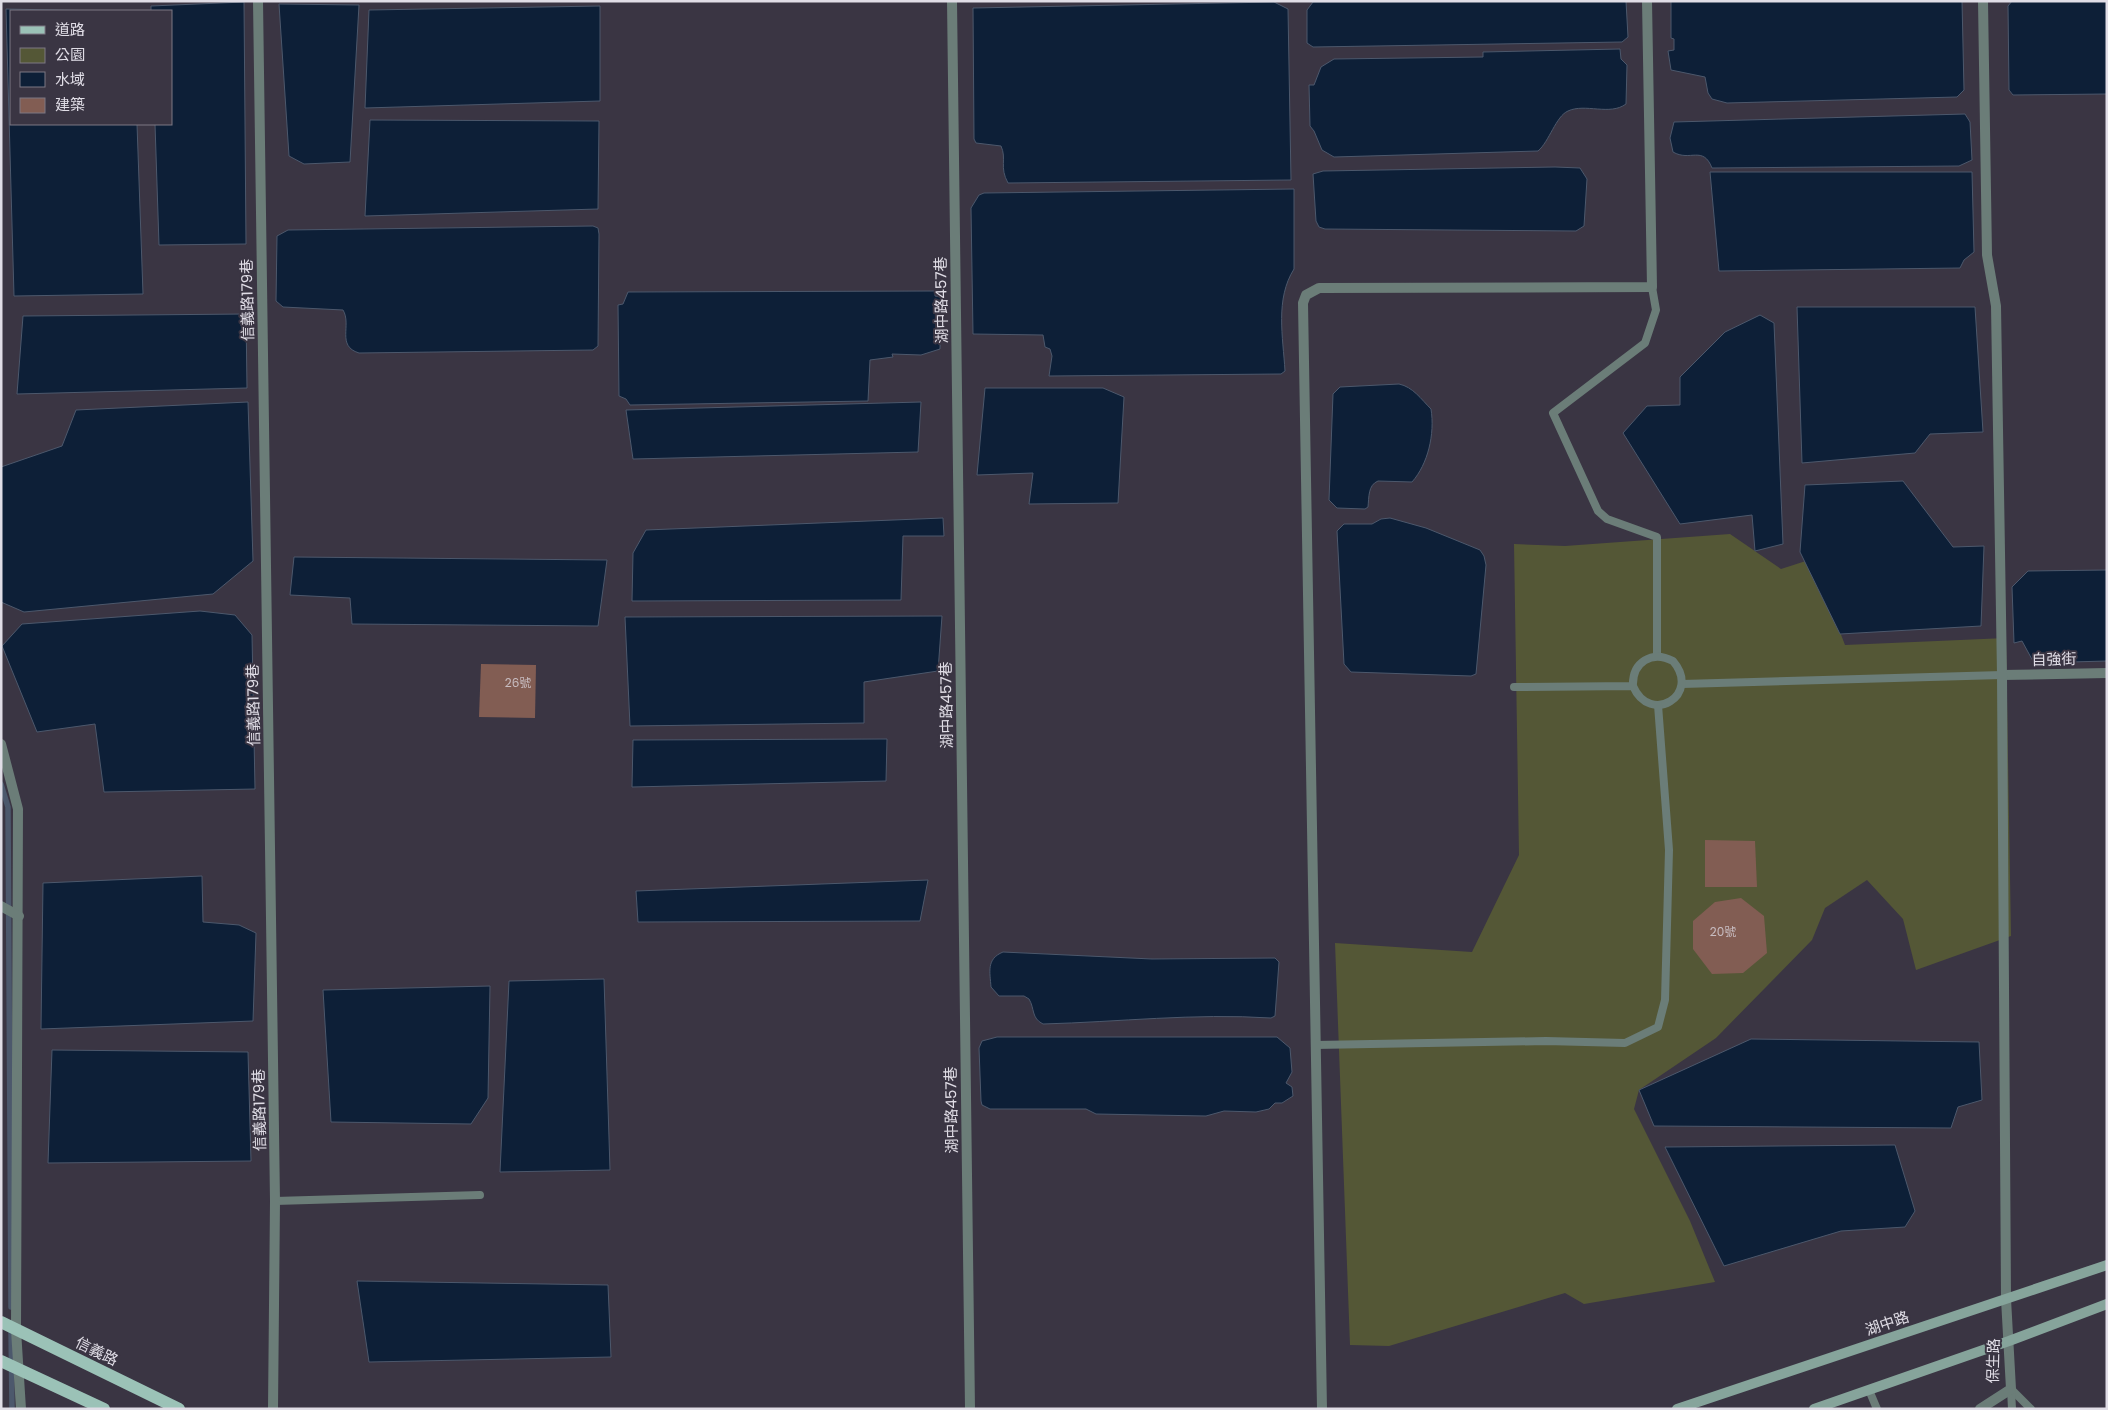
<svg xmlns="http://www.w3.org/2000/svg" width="2108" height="1410" font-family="Poppins,'Noto Sans TC',sans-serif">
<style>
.green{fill:#545736}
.water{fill:#0d1f37;stroke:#4c586c}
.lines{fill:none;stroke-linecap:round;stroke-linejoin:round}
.stream{stroke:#4c586c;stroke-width:5.5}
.building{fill:#825d53}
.lane{stroke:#6b7d78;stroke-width:8}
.street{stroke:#6b7d78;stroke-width:10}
.secondary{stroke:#86a49b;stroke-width:10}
.primary{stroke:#9bc2b7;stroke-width:12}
.labels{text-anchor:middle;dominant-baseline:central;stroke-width:4;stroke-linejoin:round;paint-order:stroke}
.number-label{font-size:12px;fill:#c8bdc1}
.street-label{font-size:15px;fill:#e0dde6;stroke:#3a3543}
</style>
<rect width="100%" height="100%" fill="#3a3543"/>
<path class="green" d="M1730,534L1781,569L1812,559L1845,645L2006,638L2011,936L1916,970L1903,919L1867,880L1825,908L1812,940L1716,1038L1639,1090L1634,1109L1690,1221L1715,1282L1584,1304L1565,1293L1389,1346L1350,1345L1335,943L1472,952L1519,855L1514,544L1565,546Z"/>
<g class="water">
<path d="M1626,1L1628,37L1622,42L1313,47L1307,43V10L1313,2Z"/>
<path d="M1671,1H1962L1964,90L1957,97L1727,103L1712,99L1708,93L1705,77L1671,70L1668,51L1674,50V39L1671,38Z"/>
<path d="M2012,1H2107V94L2013,95L2009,90L2008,6Z"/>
<path d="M244,2L246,244L159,245L155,124H171V11H151V6Z"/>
<path d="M1274,2L1288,9L1291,180L1008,183C999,167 1007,159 1001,146L976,143L974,139L973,8Z"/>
<path d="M279,4L359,5L350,162L304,164L289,156Z"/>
<path d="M600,6V101L365,108L369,10Z"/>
<path d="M6,9L104,11H11V124H137L143,294L14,296Z"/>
<path d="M1620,49L1621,59L1627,65L1626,104C1610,116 1585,103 1568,111C1556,116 1549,142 1538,151L1334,157L1322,150L1314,131L1310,126L1309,85H1314L1321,67L1334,59L1483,57V52Z"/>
<path d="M1965,114L1970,122L1972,160L1959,166L1712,168C1703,145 1690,162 1673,152L1670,138L1674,122Z"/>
<path d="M370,120L599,121L598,209L365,216Z"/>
<path d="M1555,167L1580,168L1587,179L1584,226L1576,231L1325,229L1319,227L1316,221L1313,174L1323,171Z"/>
<path d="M1710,172H1972L1974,252L1964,260L1960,268L1719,271Z"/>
<path d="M1294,189V269C1275,299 1283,337 1285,371L1281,374L1049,376L1052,356L1050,349L1045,347L1043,335L973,334L971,208L979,195L984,193Z"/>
<path d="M593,226L598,228L599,234L598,346L593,350L359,353C336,346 352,325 343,310L283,307L276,301L277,236L288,230Z"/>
<path d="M935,291V296L941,297L940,349L921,355L892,354L893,357L870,360L868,401L630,405L626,399L619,396L618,305L623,304L628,292Z"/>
<path d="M1797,307H1975L1983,432L1930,434L1915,453L1802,463Z"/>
<path d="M246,314L247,388L17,394L23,316Z"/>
<path d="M1760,315L1774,323L1783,544L1755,551L1752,515L1680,524L1623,433L1647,406L1680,405V377L1725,332Z"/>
<path d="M1399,384C1413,387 1421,399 1431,409C1435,434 1428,464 1412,482L1378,481C1368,485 1369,497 1368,507L1365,509L1337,508L1329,500L1333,394L1340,387Z"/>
<path d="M985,388H1103L1124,397L1118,503L1029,504L1033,473L977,475Z"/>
<path d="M248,402L253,561L213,594L24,612L1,602V467L62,446L76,410Z"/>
<path d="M921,402L918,452L633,459L626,410Z"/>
<path d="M1903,481L1953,547L1984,546L1981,626L1840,634L1800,552L1805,485Z"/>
<path d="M943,518L944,536H903L901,600L632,601L633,553L646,530Z"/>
<path d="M1390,518L1426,528L1480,550L1484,556L1486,565L1476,674L1471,676L1351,672L1344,664L1337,531L1344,524H1372L1381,519Z"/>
<path d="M294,557L607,560L598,626L352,624L350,598L290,595Z"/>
<path d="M2107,570V661L2034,663L2022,641L2014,643L2012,587L2028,571Z"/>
<path d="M200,611L235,615L252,635L255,789L104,792L95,724L37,732L2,646L22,624Z"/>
<path d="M942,616L938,671L864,682V723L630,726L625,617Z"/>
<path d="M887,739L886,781L632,787L633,740Z"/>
<path d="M202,876L203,922L239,925L256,933L253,1021L41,1029L43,883Z"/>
<path d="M928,880L920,921L638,922L636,891Z"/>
<path d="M1003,952L1152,959L1275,958L1279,962L1275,1016L1271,1018C1194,1013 1119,1022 1043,1024C1031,1018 1035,1009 1029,999L1024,996H999L991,987C990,972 986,959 1003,952Z"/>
<path d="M604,979L610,1170L500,1172L509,981Z"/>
<path d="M490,986L488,1098L471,1124L331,1122L323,990Z"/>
<path d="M997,1037H1277L1290,1048L1292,1072L1286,1083L1292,1087L1293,1096L1282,1103H1275L1269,1109L1256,1112L1224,1111L1206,1116L1096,1114L1086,1109H990L982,1105L981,1101L979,1048L982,1041Z"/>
<path d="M1751,1039L1979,1042L1982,1100L1958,1107L1951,1128L1654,1126L1639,1090Z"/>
<path d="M52,1050L248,1052L251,1161L48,1163Z"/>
<path d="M1895,1145L1915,1211L1905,1227L1841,1231L1724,1266L1665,1147Z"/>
<path d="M357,1281L608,1285L611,1357L369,1362Z"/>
</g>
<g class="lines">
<g class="stream">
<path d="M1,784L8,807L11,1307"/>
<path d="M11,1328L12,1409"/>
</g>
</g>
<g class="building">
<path d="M481,664L536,665L535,718L479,717Z"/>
<path d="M1705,840L1755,841L1757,887H1705Z"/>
<path d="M1741,898L1764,916L1767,953L1743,973L1712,974L1693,949V921L1715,902Z"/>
</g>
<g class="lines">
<g class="lane">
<path d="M1652,287L1656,310L1645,343L1553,413L1598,511L1607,519L1657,537V656"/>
<path d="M1682,684L2002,675"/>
<path d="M1514,687L1633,686C1650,726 1702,695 1673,661C1652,650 1632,662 1633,686"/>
<path d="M1315,1045L1546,1041L1625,1043L1658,1027L1665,1000L1669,850L1658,705"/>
<path d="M275,1201L480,1195"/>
<path d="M2011,1389L2031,1409"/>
<path d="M2011,1389L2012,1409"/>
<path d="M1869,1390L1877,1409"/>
</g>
<g class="street">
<path d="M258,1L275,1201L273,1409"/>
<path d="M952,1L970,1409"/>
<path d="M2002,675L2107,673"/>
<path d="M1,744L18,809L16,1330L21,1409"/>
<path d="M1,906L19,916"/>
<path d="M1322,1409L1303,303L1306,295L1319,288L1652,287L1647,1"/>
<path d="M1980,1409L2011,1389L2006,1299L2002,675L1996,306L1987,255L1983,1"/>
</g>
<g class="secondary">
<path d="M1677,1409L2107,1265"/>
<path d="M1814,1409L2009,1341L2107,1304"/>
</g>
<g class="primary">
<path d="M1,1322L179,1409"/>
<path d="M1,1361L104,1409"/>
</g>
</g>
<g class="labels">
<g class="number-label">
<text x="518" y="682">26號</text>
<text x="1723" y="931">20號</text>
</g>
<g class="street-label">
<text transform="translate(247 300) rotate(-91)">信義路179巷</text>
<text transform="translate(941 300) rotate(-91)">湖中路457巷</text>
<text transform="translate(2054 659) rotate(-1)">自強街</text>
<text transform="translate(253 705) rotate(-91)">信義路179巷</text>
<text transform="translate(946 705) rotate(-91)">湖中路457巷</text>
<text transform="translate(259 1110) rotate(-91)">信義路179巷</text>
<text transform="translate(951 1110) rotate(-91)">湖中路457巷</text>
<text transform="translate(1887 1323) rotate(-19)">湖中路</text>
<text transform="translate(97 1351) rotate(26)">信義路</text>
<text transform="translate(1993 1361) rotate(-89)">保生路</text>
</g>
</g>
<rect width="2108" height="1410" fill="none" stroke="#e0dde6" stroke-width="5"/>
<rect x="10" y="10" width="162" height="115" fill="#3a3543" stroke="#7c7884"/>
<rect x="20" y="26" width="25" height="8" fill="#9bc2b7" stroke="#7c7884"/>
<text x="55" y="35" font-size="15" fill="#e0dde6">道路</text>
<rect x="20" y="48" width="25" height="15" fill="#545736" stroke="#7c7884"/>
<text x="55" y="60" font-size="15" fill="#e0dde6">公園</text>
<rect x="20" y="72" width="25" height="15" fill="#0d1f37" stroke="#7c7884"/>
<text x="55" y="85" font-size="15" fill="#e0dde6">水域</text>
<rect x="20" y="98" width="25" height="15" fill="#825d53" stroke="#7c7884"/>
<text x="55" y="110" font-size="15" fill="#e0dde6">建築</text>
</svg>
